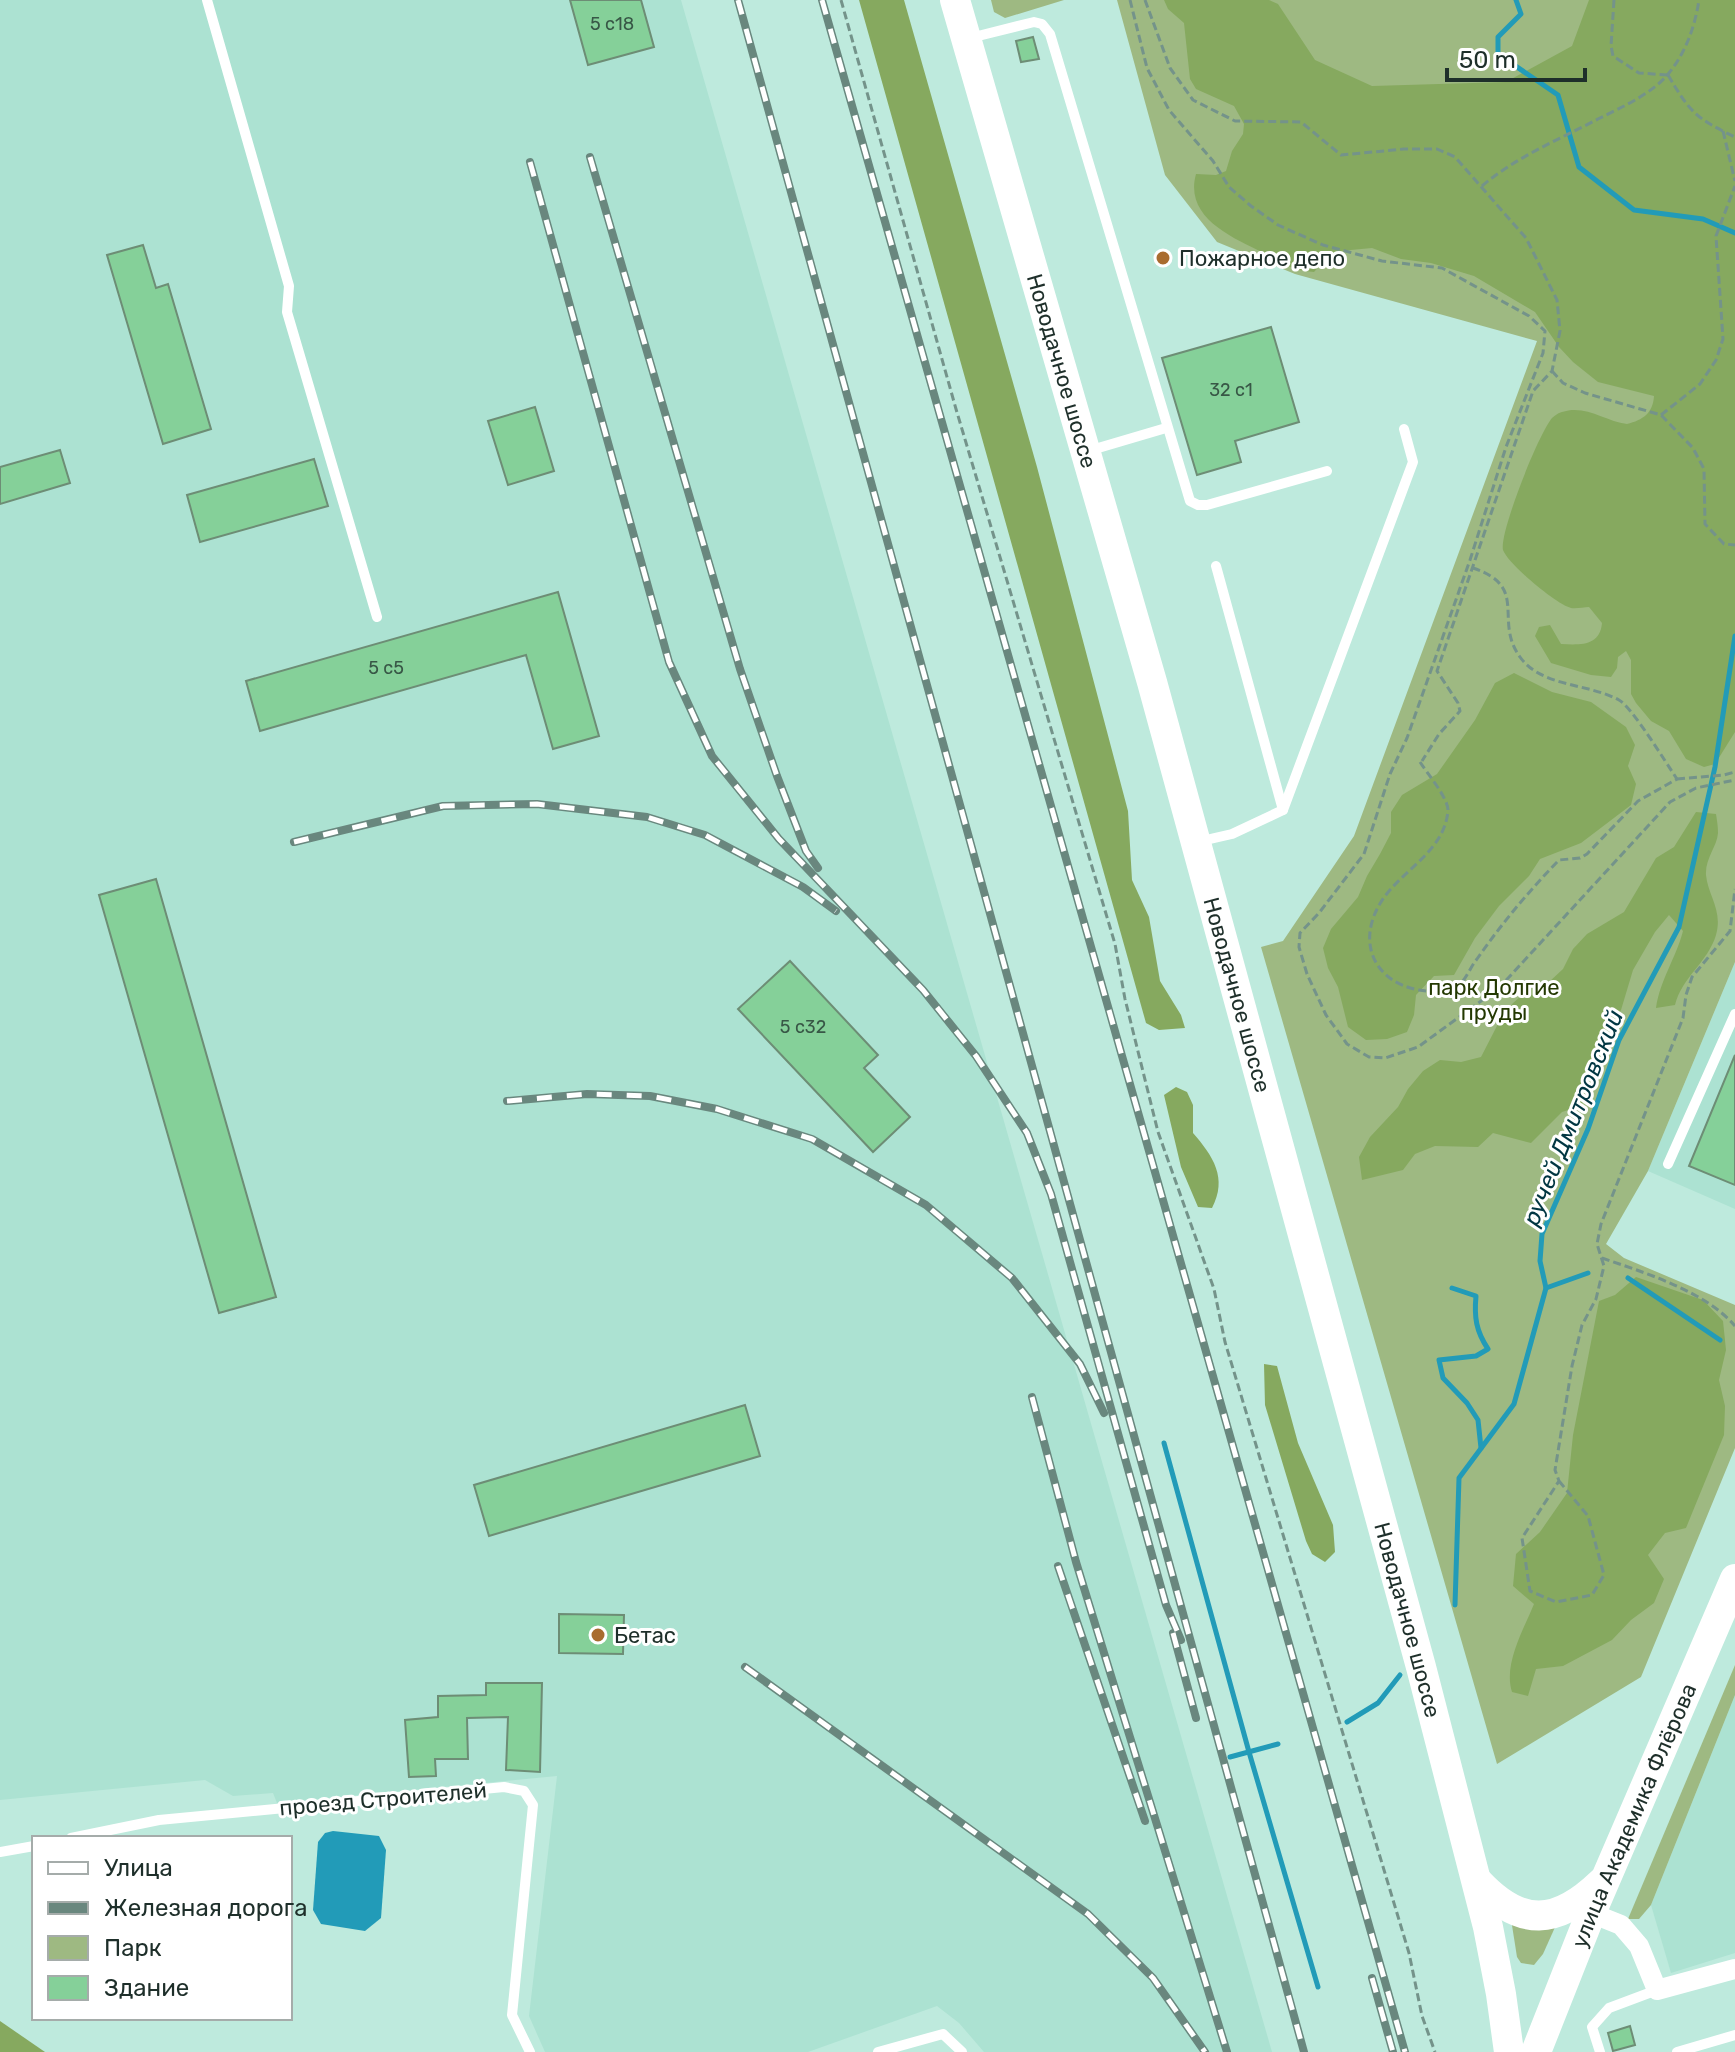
<svg xmlns="http://www.w3.org/2000/svg" width="1735" height="2052" font-family="Rubik,sans-serif">
<style>
.built{fill:#ace2d2}
.green{fill:#9eb982}
.forest{fill:#86a95f}
.water{fill:#229bb8}
.lines{fill:none;stroke-linecap:round;stroke-linejoin:round}
.stream{stroke:#229bb8;stroke-width:5}
.building{fill:#85d099;stroke:#6d8d75;stroke-width:2}
.path{stroke:#74938a;stroke-width:3;stroke-dasharray:8 4;stroke-linecap:butt}
.lane{stroke:#fff;stroke-width:10}
.street{stroke:#fff;stroke-width:20}
.secondary{stroke:#fff;stroke-width:30}
.rail-casing{stroke:#69877e;stroke-width:8}
.rail{stroke:#fff;stroke-width:5;stroke-dasharray:15;stroke-linecap:butt}
.poi-dot{fill:#a96c2f;stroke:#fff;stroke-width:3}
.labels{text-anchor:middle;dominant-baseline:central;stroke-width:6;stroke-linejoin:round;paint-order:stroke}
.number-label{font-size:18px;fill:#385746}
.poi-label{font-size:22px;fill:#1e2f2a;stroke:#fff;text-anchor:start}
.street-label{font-size:22px;fill:#1e2f2a;stroke:#fff}
.park-label{font-size:22px;fill:#243902;stroke:#fff}
.water-label{font-size:24px;font-style:italic;fill:#013642;stroke:#fff}
</style>
<rect width="100%" height="100%" fill="#beeadd"/>
<g class="built">
<path d="M0,0H681L1272,2052H984L959,2023L937,2006L808,2052H545L529,2016L557,1776L277,1803L273,1793L233,1796L205,1780L0,1800Z"/>
<path d="M1735,962V1209L1648,1171Z"/>
<path d="M1735,1695V1953L1671,1973L1651,1905Z"/>
</g>
<g class="green">
<path d="M991,0H1064L1005,18L994,12Z"/>
<path d="M1117,0H1735V962L1648,1171L1606,1244L1624,1258L1735,1305V1448L1641,1677L1497,1764L1261,947L1283,941L1354,836L1537,341L1295,274L1217,242L1165,175Z"/>
<path d="M1735,1665V1695L1651,1905L1639,1919H1628Z"/>
<path d="M1511,1919L1556,1925L1543,1954L1534,1965L1521,1963L1517,1957Z"/>
</g>
<g class="forest">
<path d="M859,0H904L1037,467L1128,811L1132,880L1149,917L1160,981L1181,1015L1185,1028L1159,1030L1146,1023Z"/>
<path d="M1164,0H1269L1278,4L1315,60L1372,86L1506,82L1572,46L1589,0H1735V732L1715,764L1704,767L1686,759L1669,731L1651,721L1636,703L1631,694V660L1626,651L1618,657L1617,668L1611,677L1591,675L1551,663L1535,636L1539,627L1550,625L1561,644C1581,645 1600,646 1602,623L1589,607C1584,607 1576,609 1571,608C1557,605 1508,564 1503,550C1499,533 1539,433 1552,418C1554,416 1560,412 1562,412C1585,404 1605,421 1627,424C1643,420 1653,413 1654,396L1598,382L1573,362L1559,347L1535,312L1474,276L1431,263L1401,259L1372,248L1340,251L1323,262L1314,272C1286,270 1285,262 1262,252C1231,237 1184,217 1196,174L1216,175L1226,171L1232,151L1243,134L1244,124L1234,106L1196,89L1190,79L1184,23L1168,9Z"/>
<path d="M1514,673L1552,692L1591,702L1626,727L1635,745L1628,766L1636,784L1631,805L1581,843L1540,859L1529,876L1499,906L1475,938L1454,975L1434,976L1416,995L1414,1015L1407,1032L1387,1039L1366,1040L1348,1027L1338,987L1328,968L1323,948L1331,929L1358,897L1367,876L1380,854L1391,833V812L1402,795L1437,774L1475,720L1495,683Z"/>
<path d="M1696,812L1716,814C1717,820 1718,827 1718,833C1717,847 1705,858 1706,875C1708,896 1723,910 1716,935C1708,962 1682,977 1675,1005L1656,1008C1660,980 1676,958 1683,931L1669,915L1655,932L1633,970L1621,1010L1599,1046L1591,1087L1581,1106L1562,1112L1531,1143L1493,1133L1478,1147L1435,1146L1415,1154L1403,1170L1362,1180L1359,1157L1370,1137L1398,1107L1408,1089L1423,1071L1440,1060L1461,1062L1481,1057L1500,1020L1513,1003L1529,989L1549,982L1563,969L1573,949L1587,934L1624,912L1656,858L1674,847Z"/>
<path d="M1176,1087L1187,1092L1193,1105V1133C1213,1156 1228,1178 1212,1208L1198,1207L1181,1167L1164,1095Z"/>
<path d="M1636,1277L1703,1300L1723,1321L1726,1350L1719,1380L1725,1406L1724,1435L1686,1528L1665,1533L1648,1555L1664,1579L1654,1603L1631,1620L1612,1640L1563,1666L1536,1669L1528,1696L1512,1692C1503,1664 1524,1629 1534,1604L1513,1586L1516,1554L1540,1532L1567,1493L1573,1435L1599,1301L1615,1295Z"/>
<path d="M1264,1364L1277,1366L1298,1443L1333,1525L1335,1552L1325,1562L1312,1554L1306,1541L1265,1405Z"/>
<path d="M0,2021L45,2052H0Z"/>
</g>
<path class="water" d="M333,1831L379,1836L386,1850L381,1918L365,1931L321,1924L313,1910L318,1842L325,1833Z"/>
<g class="lines">
<g class="stream">
<path d="M1516,0L1521,14L1498,37V54L1558,95L1579,167L1634,210L1703,219L1735,233"/>
<path d="M1628,1278L1720,1340"/>
<path d="M1452,1288L1476,1296C1474,1317 1476,1331 1488,1349L1476,1356L1439,1360L1443,1378L1467,1403L1478,1420L1481,1448"/>
<path d="M1546,1288L1588,1273"/>
<path d="M1164,1443L1249,1752L1318,1987"/>
<path d="M1455,1605L1459,1478L1514,1404L1546,1288L1540,1261L1542,1234L1588,1129L1619,1040L1679,927L1715,767L1735,636"/>
<path d="M1347,1722L1378,1703L1400,1675"/>
<path d="M1230,1757L1278,1744"/>
</g>
</g>
<g class="building">
<path d="M570,0H641L654,47L588,65Z"/>
<path d="M1033,37L1039,59L1021,62L1016,41Z"/>
<path d="M143,245L156,288L168,284L211,429L163,444L107,255Z"/>
<path d="M1271,327L1299,422L1235,441L1241,462L1197,475L1162,358Z"/>
<path d="M535,407L554,471L508,485L488,421Z"/>
<path d="M60,450L70,483L0,504V467Z"/>
<path d="M314,459L328,506L200,542L187,495Z"/>
<path d="M558,592L599,736L553,749L526,655L260,731L246,681Z"/>
<path d="M156,879L276,1297L219,1313L99,895Z"/>
<path d="M790,961L878,1055L864,1068L910,1117L873,1152L738,1009Z"/>
<path d="M1735,1055V1185L1689,1166Z"/>
<path d="M745,1405L760,1456L489,1536L474,1485Z"/>
<path d="M559,1614L624,1615L623,1654L559,1653Z"/>
<path d="M486,1683H542L540,1772L506,1770L508,1717L467,1718L468,1759H435L436,1776L409,1777L405,1720L438,1717V1696L486,1695Z"/>
<path d="M1630,2026L1635,2045L1613,2051L1608,2033Z"/>
</g>
<g class="lines">
<g class="path">
<path d="M841,0L956,409L1115,944L1125,999L1158,1132L1214,1289L1225,1342L1409,1953L1422,2016L1435,2052"/>
<path d="M1130,0L1147,68L1169,110L1213,161L1229,187L1251,206L1278,225L1323,245L1382,261L1442,268L1529,316L1545,331L1543,353L1506,447L1470,560L1407,738L1390,774L1364,854L1319,913L1300,933L1299,947L1307,974L1326,1015L1347,1044L1369,1057L1385,1058L1418,1047L1499,988L1670,802L1696,788L1735,780"/>
<path d="M1145,0L1170,68L1193,100L1235,121L1301,122L1341,155L1404,149H1437L1455,157L1526,238L1557,300L1560,331L1552,371L1533,391L1437,671L1458,703L1460,711L1439,734L1422,761"/>
<path d="M1614,0L1611,46L1613,56L1639,73L1668,75"/>
<path d="M1668,75C1690,112 1695,118 1735,137"/>
<path d="M1723,131L1735,181"/>
<path d="M1482,186C1516,157 1558,140 1598,119C1622,107 1652,94 1669,73C1686,52 1695,26 1699,0"/>
<path d="M1552,371L1563,383L1585,393L1661,415L1693,448L1704,469L1705,524L1724,544L1735,545"/>
<path d="M1661,415L1700,384L1716,360L1723,339L1716,236L1735,186"/>
<path d="M1420,762C1427,773 1448,798 1448,810C1445,852 1401,870 1381,902C1356,942 1374,982 1419,990C1429,992 1446,993 1455,988C1465,983 1470,967 1477,959C1502,923 1529,891 1559,860L1580,858L1587,854L1638,801L1677,779C1666,763 1632,707 1619,700C1588,683 1541,687 1520,657C1493,620 1530,587 1473,568"/>
<path d="M1677,779L1724,775L1735,772"/>
<path d="M1602,1258C1645,1273 1705,1291 1735,1326"/>
<path d="M1559,1481L1588,1516L1604,1575L1592,1595L1556,1602L1530,1591L1522,1538L1559,1481L1555,1470L1572,1366L1582,1325L1596,1299L1604,1266L1597,1244L1601,1224L1683,1018L1686,995L1692,977L1730,931L1735,889"/>
</g>
<g class="lane">
<path d="M207,0L289,286L287,312L377,617"/>
<path d="M970,38L1034,22L1042,24L1050,34L1190,501L1198,505H1207L1327,471"/>
<path d="M1088,451L1166,428"/>
<path d="M1216,566L1283,810"/>
<path d="M1197,842L1232,834L1283,810L1413,462L1404,429"/>
<path d="M1668,1164L1735,1014"/>
<path d="M71,1838L159,1820L504,1787L524,1791L533,1805L512,2015L530,2052"/>
<path d="M0,1852L34,1846"/>
<path d="M878,2052L943,2034L962,2052"/>
<path d="M1600,2052L1592,2027L1609,2008L1657,1990"/>
<path d="M1677,2052L1735,2035"/>
</g>
<path class="street" d="M1591,1913L1621,1925L1639,1946L1657,1990L1735,1969"/>
<g class="secondary">
<path id="s1" d="M955,0L1152,682L1421,1667L1488,1927L1501,1994L1509,2052"/>
<path d="M1478,1882C1521,1928 1557,1925 1601,1883"/>
<path id="s2" d="M1536,2052L1591,1913L1735,1579"/>
</g>
<defs>
<g id="rail">
<path d="M738,0L1304,2052"/>
<path d="M822,0L1405,2052"/>
<path d="M590,157L740,669L777,776L806,851L818,868"/>
<path d="M530,162L669,662L712,756L779,839L923,990L976,1056L1027,1133L1051,1194L1166,1605L1181,1640"/>
<path d="M294,842L443,806L537,804L647,817L705,835L803,887L836,911"/>
<path d="M507,1101L587,1094L650,1096L717,1109L812,1139L926,1205L1012,1278L1080,1364L1104,1413"/>
<path d="M1032,1397L1076,1562L1227,2052"/>
<path d="M1058,1566L1145,1821"/>
<path d="M1173,1633L1196,1718"/>
<path d="M745,1667L1088,1914L1153,1978L1205,2052"/>
<path d="M1372,1978L1393,2052"/>
</g>
</defs>
<use href="#rail" class="rail-casing"/>
<use href="#rail" class="rail"/>
</g>
<g class="poi-dot">
<circle cx="1163" cy="258" r="8"/>
<circle cx="598" cy="1635" r="8"/>
</g>
<g class="labels">
<g class="number-label">
<text x="612" y="24">5 с18</text>
<text x="1231" y="390">32 с1</text>
<text x="386" y="668">5 с5</text>
<text x="803" y="1027">5 с32</text>
</g>
<g class="poi-label">
<text x="1179" y="258">Пожарное депо</text>
<text x="614" y="1635">Бетас</text>
</g>
<g class="street-label">
<text stroke="none"><textPath href="#s1" startOffset="386">Новодачное шоссе</textPath></text>
<text stroke="none"><textPath href="#s1" startOffset="1034">Новодачное шоссе</textPath></text>
<text stroke="none"><textPath href="#s1" startOffset="1682">Новодачное шоссе</textPath></text>
<text transform="translate(383 1799) rotate(-5)">проезд Строителей</text>
<text stroke="none"><textPath href="#s2" startOffset="256">улица Академика Флёрова</textPath></text>
</g>
<g class="park-label">
<text x="1494" y="987">парк Долгие<tspan x="1494" dy="25">пруды</tspan></text>
</g>
<g class="water-label">
<text transform="translate(1573 1118) rotate(-68)">ручей Дмитровский</text>
</g>
</g>
<rect x="32" y="1836" width="260" height="184" fill="#ffffff" stroke="#a5acaa" stroke-width="2"/>
<rect x="48" y="1862" width="40" height="12" fill="#ffffff" stroke="#a5acaa" stroke-width="2"/>
<text x="104" y="1876" font-size="24" fill="#1e2f2a">Улица</text>
<rect x="48" y="1902" width="40" height="12" fill="#69877e" stroke="#a5acaa" stroke-width="2"/>
<text x="104" y="1916" font-size="24" fill="#1e2f2a">Железная дорога</text>
<rect x="48" y="1936" width="40" height="24" fill="#9eb982" stroke="#a5acaa" stroke-width="2"/>
<text x="104" y="1956" font-size="24" fill="#1e2f2a">Парк</text>
<rect x="48" y="1976" width="40" height="24" fill="#85d099" stroke="#a5acaa" stroke-width="2"/>
<text x="104" y="1996" font-size="24" fill="#1e2f2a">Здание</text>
<path d="M1447 68v12h138v-12" fill="none" stroke="#1e2f2a" stroke-width="4"/>
<text x="1459" y="68" font-size="24" fill="#1e2f2a" stroke="#ffffff" stroke-width="6" paint-order="stroke">50 m</text>
</svg>
